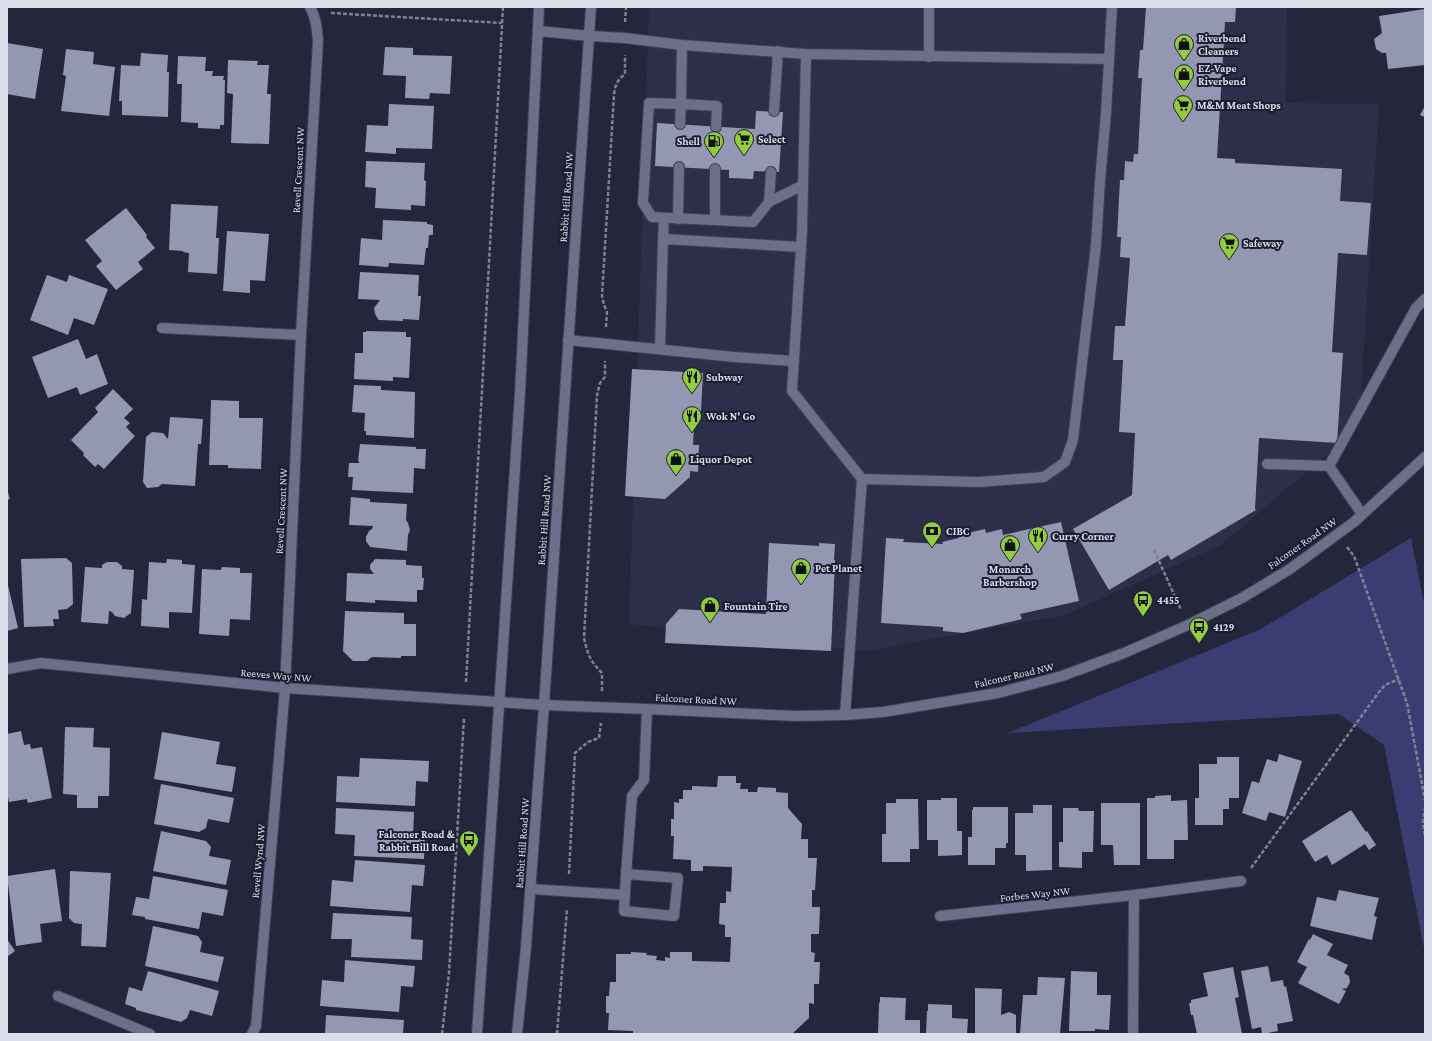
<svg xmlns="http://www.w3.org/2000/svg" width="1432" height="1041" font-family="'Crimson Pro',serif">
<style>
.built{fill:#2d2f4a}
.green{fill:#3b3d72}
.building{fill:#9497b2}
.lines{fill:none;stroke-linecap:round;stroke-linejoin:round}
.service-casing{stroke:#3e4052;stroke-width:12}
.minor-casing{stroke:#3e4052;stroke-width:12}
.tertiary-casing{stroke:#3e4052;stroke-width:12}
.secondary-casing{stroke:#3e4052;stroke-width:12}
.path{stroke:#808294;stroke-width:2.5;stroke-dasharray:4 2;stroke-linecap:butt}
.service{stroke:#6c6f89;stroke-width:10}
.minor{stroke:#6c6f89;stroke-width:10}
.tertiary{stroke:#6c6f89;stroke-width:10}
.secondary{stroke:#6c6f89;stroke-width:10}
.labels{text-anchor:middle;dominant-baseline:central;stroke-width:4;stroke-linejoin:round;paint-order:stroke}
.poi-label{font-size:11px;font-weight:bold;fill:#dbddeb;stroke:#1b1c31;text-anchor:start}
.street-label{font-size:11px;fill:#dbddeb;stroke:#1b1c31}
</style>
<rect width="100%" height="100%" fill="#24263b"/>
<path class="built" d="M649,7H1287L1286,103L1379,104L1359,427L1221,545L1065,615L866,651L629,624Z"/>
<path class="green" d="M1411,538L1425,608V953L1384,745L1338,714L1008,733L1261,629Z"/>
<g class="building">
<path d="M1146,7H1236L1235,22H1225L1217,158L1235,159V163L1342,169L1340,201L1371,203L1367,255L1338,253L1332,352L1343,353L1337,443L1259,438L1255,509L1256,510L1171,560L1168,555L1109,590L1073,529L1132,495L1135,433L1119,432L1123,360H1113L1115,326H1125L1130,258L1120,257L1121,237H1117L1120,180H1124L1125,161L1133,162L1134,154H1138L1142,78H1138L1140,50H1143Z"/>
<path d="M1425,9V65L1388,69L1386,53H1382L1376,49L1374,39L1382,33L1379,16Z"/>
<path d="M7,43L43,49L35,99L7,94Z"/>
<path d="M385,47L413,48V55L452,56L450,94L430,93L429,99L405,98L406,76L383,75Z"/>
<path d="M66,49L94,52L93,64L115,67L109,116L61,111L66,76L63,75Z"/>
<path d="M141,53L168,55L167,72H169L168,117L122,115V101H119L121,65L140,66Z"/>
<path d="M178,56L206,57L205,71H213L212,76H224L223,80H225L224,125H220V129L198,128V123L181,122L182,84H177Z"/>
<path d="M228,60L258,61L257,65H269L267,94H271L269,144L231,143L233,94L227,93Z"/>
<path d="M389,104L434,106L432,149L396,148V154L365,152L367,125L388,126Z"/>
<path d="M1425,106V117L1420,115Z"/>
<path d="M756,111L783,112L779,172L754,171L753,179L729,178V170L655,166L657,123L755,129Z"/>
<path d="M366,161L425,163L424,180L426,181L425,206L411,205V210L375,208L376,188L365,187Z"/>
<path d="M171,204L218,206L216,238H219L217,274L188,272L189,253L183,252V251L169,250Z"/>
<path d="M126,208L147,235L146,237L155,248L138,262L143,269L116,290L96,266L102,261L85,240Z"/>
<path d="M383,220L427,222V224L433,225V235H429L428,248H426L424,265L389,263L388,267L359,265L361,238L382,240Z"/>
<path d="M227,231L269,234L265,281L250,280V293L223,291Z"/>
<path d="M360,272L419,275L418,296H421L419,320L403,319V321L379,320L378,319L375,314L374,308L380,300L358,299Z"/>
<path d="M47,275L67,282L69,275L108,289L94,325L74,318L68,335L30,320Z"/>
<path d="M366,331L406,332V337H411L409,378L393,377V381L354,379L355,353H363V332H366Z"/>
<path d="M78,339L86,359L97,354L108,384L80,395L77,387L48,398L32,357Z"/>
<path d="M632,369L703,373L701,411L695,410L693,445H699L698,472L690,471V477L665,499L625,496Z"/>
<path d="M354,385L381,386V390L415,392L414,438L366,435V431H364L365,413L352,412Z"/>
<path d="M113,389L133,409L124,418L130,423L126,427L135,436L104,469L98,464L95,467L83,455L84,453L71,440L98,412L95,408Z"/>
<path d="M211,400L239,401V418H263L261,469L228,468V465H209Z"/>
<path d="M170,417L203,419L201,444H198L195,486L162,484L158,487L147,488L143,482L146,437L152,432L163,433L168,439Z"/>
<path d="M360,444L416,447V449H426L425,469L414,468L413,493L352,490L353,477H348L349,463H359V461H358Z"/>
<path d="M7,489L10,499L7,500Z"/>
<path d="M351,497L370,499V502L407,504L406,520L408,523L410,530L408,535L407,551L370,547L366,541V537L369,531L372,529L373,526L349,525Z"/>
<path d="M1061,522L1079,601L1020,614L1022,619L963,633L943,631V627L881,623L886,538L904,539L903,542L943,544L942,542L959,538V535L985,529L986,533L1002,529L1003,535Z"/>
<path d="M769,543L819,546V543L835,544L834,560H835L831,651L665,643L666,624L679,609L766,614Z"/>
<path d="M66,558L72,563L73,604L67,609L58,610L59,619H53L54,626L24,627L21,559Z"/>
<path d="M167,559L182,560V564L195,565L192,613L169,612V628L141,626L142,599L147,600L149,562L166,563Z"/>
<path d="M375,559L406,560V565L422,566V578H424L423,590H417V602L375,600V603L346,601L347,573L374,574L370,569V565Z"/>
<path d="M107,562H117L122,566V569L134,570L131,613L124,618L115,616L112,612L109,611L108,624L81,622L85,567L102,568V565Z"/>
<path d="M222,567L240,568V573H252L250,620L230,619L229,636L199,634L202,569L221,570Z"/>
<path d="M7,581L18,628L7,631Z"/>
<path d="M345,611L404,613V624H416V656H401V658L372,657L367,661H353L343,651Z"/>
<path d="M65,727L94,728L93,747L110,748L109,796H98V808H77V795L63,794Z"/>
<path d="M21,731L24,745L30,744L31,749L42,747L52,798L28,803L27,799L9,802L7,792V734Z"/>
<path d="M162,732L220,742L216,764L236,767L232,792L154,779Z"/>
<path d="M1279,754L1302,761L1285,817L1269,812L1266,821L1242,813L1252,781L1259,783L1267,759L1277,762Z"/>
<path d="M1217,757H1239V798H1229V809H1223V825H1195V798H1199V764H1217Z"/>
<path d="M360,758L429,761L428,782L416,781L415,806L336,802L337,776L359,777Z"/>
<path d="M718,776H736V783H741L740,789H748V792H757L758,787L776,788V792L788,793V808L802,824L801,839H808V858H817L815,890H812V907H820L819,934H811V952L815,953L814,962H820L819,984H814V1004L809,1003V1018L792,1034H633V1031L608,1030L609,1013H606V996H609L610,982H616V954H631V952L647,953L646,955L657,956L656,960L665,961V957L670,958V952H692V961L730,962L731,937H725V925L719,924L720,903H726V891L731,892L732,867L703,866V871H691V860L673,859L674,836H671V819H674V802L679,803V799H683V790H692V786L717,787Z"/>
<path d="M161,784L234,798L229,823L208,819L206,828L199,832L154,824Z"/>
<path d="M1171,795V801L1187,800L1188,840H1174V859H1147V798H1155V796Z"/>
<path d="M941,798H957V831H962V855L938,856V840H927V800H941Z"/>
<path d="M896,799H918L919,849H910V862H882V834H886V803H896Z"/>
<path d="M1101,803H1140V865H1114L1113,845H1101Z"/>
<path d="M1033,805H1052V870L1026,871V855H1015V813H1033Z"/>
<path d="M973,807H1008V843H1006V848H995V865H968V837H972V810H973Z"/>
<path d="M336,808L414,812L413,837L425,838L424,859L354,856L355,835L335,834Z"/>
<path d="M1063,808H1078L1079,811H1094L1093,852H1082V868L1059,867V842H1063Z"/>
<path d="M1351,810L1366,832L1367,831L1376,845L1369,850L1365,844L1332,865L1327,855L1315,862L1302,841Z"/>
<path d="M161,831L206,841L211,847L209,856L231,860L226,885L153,871Z"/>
<path d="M355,860L425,865L423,886L412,885L410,912L330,906L332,880L353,882Z"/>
<path d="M55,869L62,921L40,924L42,942L16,946L7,876Z"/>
<path d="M70,871L111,873L106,947L81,946L82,924L74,923L69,918Z"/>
<path d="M153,876L228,890L223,916L202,912L199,929L145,919V917L132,915L136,897L149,899Z"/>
<path d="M1339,890L1379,898L1374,916L1377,917L1372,940L1310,926L1317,897L1336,901Z"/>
<path d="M333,913L412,917L411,939L423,940L422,960L351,957L352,939H331Z"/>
<path d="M153,926L198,936L202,942L200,952L224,957L218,982L145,966Z"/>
<path d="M1313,934L1333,944L1327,955L1348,965L1344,973L1349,976L1350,982L1347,988L1342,989L1346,991L1339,1004L1298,983L1307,967L1297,962L1309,939L1310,940Z"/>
<path d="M7,939L15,951L7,957Z"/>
<path d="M345,960L415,966L413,987L401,986L399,1012L320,1006L322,980L344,982Z"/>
<path d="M1268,966L1271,982L1283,980L1284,987L1286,986L1293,1021L1277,1024L1278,1031L1262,1034L1261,1027L1252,1029L1241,971Z"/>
<path d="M1233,967L1239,997L1235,998L1242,1034H1197L1193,1015H1191L1189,1003H1191V1000L1208,996L1203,973Z"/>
<path d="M148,971L219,991L212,1016L190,1010L187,1018L181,1022L136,1010V1008L125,1004L129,987L142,991Z"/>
<path d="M1071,971L1097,972V995H1111L1109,1030L1095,1029V1031H1069Z"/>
<path d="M1038,977L1065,978L1060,1034L1020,1033L1023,995H1037Z"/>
<path d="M975,988L1002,989L1001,1015L1009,1012L1016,1015V1034H975Z"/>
<path d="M880,997L906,998L905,1020H920V1034H878L879,1003L880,1002Z"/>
<path d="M928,1004L952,1005V1018L968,1019L967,1034H926L927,1011H928Z"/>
<path d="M326,1015L404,1020L403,1034H325Z"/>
</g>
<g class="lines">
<defs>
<g id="service">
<path d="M929,7V57"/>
<path d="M538,31L590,36L625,38L682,45L806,54L1109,59"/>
<path d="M682,45L681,104L649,103L643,203L652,217L753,222L769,202L803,185"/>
<path d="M806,54L802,232L792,391L862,479"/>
<path d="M774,111L778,51"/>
<path d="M680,124L681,104L717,106L716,127"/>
<path d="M769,202L771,172"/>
<path d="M678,219L679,167"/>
<path d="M715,220V169"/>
<path d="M663,239L664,218"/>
<path d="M568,340L734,357L794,361"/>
<path d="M660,349L663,239L801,247"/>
<path d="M1267,464L1329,466L1362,514"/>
<path d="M1329,466L1416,308L1425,299"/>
<path d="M845,715L862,479L979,482L1044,477L1065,462L1073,440L1096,245L1100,181L1106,113L1112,7"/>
<path d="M626,874L678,878L674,916L624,911L626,874L632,796L644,780L647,709"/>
<path d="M530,889L625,895"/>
</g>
<g id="minor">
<path d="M162,328L301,335"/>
<path d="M7,669L41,663L285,688L544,705"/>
<path d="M940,916L1134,895L1241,881"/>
<path d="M58,996L150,1034"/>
<path d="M252,1034L256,1026L285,688L301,335L318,41C317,29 316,17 310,7"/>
<path d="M1133,1034L1134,895"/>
</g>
<path id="tertiary" d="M544,705L647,709L796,716L845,715L883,712L998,693L1062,676L1124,653L1188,625L1242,598L1290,569L1354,522L1425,457"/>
<g id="secondary">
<path d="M477,1034L520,393L539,7"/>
<path d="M517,1034L526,947L544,705L591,7"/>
</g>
</defs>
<use href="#service" class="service-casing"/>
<use href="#minor" class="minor-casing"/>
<use href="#tertiary" class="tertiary-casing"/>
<use href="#secondary" class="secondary-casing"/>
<g class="path">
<path d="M331,13L502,23"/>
<path d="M625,22L626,7"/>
<path d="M606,327L607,312L604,305L602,296L614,95C615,86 617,80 625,74V55"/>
<path d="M1347,547L1354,556L1407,703L1425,800"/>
<path d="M1154,550L1181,610"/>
<path d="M466,682L503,7"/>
<path d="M602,691V673C590,661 588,655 584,638L597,395L600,383L605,377V361"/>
<path d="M1425,807L1423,822L1425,836"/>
<path d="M1251,868L1379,692L1385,685L1399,679"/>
<path d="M569,874L575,753L588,742L599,738L601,723"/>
<path d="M442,1034L449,973L464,717"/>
<path d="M557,1034L567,909"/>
</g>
<use href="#service" class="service"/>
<use href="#minor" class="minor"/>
<use href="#tertiary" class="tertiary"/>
<use href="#secondary" class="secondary"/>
</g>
<defs>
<symbol id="shop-pin" viewBox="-11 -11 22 30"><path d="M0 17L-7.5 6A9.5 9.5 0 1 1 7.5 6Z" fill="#92cd3e" stroke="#1b1c31"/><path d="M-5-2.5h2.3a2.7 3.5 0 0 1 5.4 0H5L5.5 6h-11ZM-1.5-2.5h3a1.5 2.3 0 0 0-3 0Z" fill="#111"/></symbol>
<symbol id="supermarket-pin" viewBox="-11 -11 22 30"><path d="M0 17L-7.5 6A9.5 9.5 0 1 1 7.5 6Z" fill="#92cd3e" stroke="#1b1c31"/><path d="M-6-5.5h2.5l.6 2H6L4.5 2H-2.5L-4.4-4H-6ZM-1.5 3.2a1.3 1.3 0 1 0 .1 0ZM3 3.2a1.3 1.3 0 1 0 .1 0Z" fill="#111"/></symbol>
<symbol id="fuel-pin" viewBox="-11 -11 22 30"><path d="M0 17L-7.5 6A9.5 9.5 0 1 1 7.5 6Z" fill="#92cd3e" stroke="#1b1c31"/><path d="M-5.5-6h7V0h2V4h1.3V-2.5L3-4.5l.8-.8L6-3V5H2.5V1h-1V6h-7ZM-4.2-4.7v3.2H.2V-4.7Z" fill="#111"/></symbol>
<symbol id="restaurant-pin" viewBox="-11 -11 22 30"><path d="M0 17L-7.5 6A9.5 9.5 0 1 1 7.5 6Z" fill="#92cd3e" stroke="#1b1c31"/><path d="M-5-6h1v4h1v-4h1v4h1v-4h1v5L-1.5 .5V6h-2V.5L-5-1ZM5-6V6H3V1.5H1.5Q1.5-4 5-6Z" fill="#111"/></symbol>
<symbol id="bank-pin" viewBox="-11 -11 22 30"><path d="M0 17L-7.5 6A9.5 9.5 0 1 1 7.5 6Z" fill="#92cd3e" stroke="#1b1c31"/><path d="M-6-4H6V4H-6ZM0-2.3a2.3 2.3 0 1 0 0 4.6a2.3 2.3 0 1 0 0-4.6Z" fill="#111"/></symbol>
<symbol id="bus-pin" viewBox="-11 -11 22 30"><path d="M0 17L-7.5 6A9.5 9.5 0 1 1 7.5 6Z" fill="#92cd3e" stroke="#1b1c31"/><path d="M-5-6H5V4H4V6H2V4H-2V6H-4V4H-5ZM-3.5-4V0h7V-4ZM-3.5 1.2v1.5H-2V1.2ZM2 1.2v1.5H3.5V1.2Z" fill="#111"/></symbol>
</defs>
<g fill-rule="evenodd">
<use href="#shop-pin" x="1173" y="33" width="22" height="30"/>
<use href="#shop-pin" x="1173" y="63" width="22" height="30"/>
<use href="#supermarket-pin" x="1172" y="94" width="22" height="30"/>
<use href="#supermarket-pin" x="733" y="128" width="22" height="30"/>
<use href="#fuel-pin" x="703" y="130" width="22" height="30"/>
<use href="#supermarket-pin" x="1218" y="232" width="22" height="30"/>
<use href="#restaurant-pin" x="681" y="366" width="22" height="30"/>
<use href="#restaurant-pin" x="681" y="405" width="22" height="30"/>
<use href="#shop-pin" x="665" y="448" width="22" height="30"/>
<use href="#bank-pin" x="921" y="520" width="22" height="30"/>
<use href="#restaurant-pin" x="1027" y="525" width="22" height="30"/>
<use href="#shop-pin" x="999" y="534" width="22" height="30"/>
<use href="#shop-pin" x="790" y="557" width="22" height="30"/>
<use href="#bus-pin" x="1132" y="589" width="22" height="30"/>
<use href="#shop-pin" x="699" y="595" width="22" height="30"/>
<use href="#bus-pin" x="1188" y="616" width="22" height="30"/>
<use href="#bus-pin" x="458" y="829" width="22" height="30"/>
</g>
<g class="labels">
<g class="poi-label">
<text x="1198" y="38">Riverbend<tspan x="1198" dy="13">Cleaners</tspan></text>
<text x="1198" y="68">EZ-Vape<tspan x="1198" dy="13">Riverbend</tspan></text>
<text x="1197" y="105">M&amp;M Meat Shops</text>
<text x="758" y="139">Select</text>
<text x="700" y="141" text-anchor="end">Shell</text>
<text x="1243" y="243">Safeway</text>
<text x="706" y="377">Subway</text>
<text x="706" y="416">Wok N' Go</text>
<text x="690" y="459">Liquor Depot</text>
<text x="946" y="531">CIBC</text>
<text x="1052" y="536">Curry Corner</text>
<text x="815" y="568">Pet Planet</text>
<text x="1010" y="569" text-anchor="middle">Monarch<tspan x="1010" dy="13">Barbershop</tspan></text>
<text x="1157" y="600">4455</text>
<text x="724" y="606">Fountain Tire</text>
<text x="1213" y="627">4129</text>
<text x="455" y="834" text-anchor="end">Falconer Road &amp;<tspan x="455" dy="13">Rabbit Hill Road</tspan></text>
</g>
<g class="street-label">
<text transform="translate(298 170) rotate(-87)">Revell Crescent NW</text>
<text transform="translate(566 197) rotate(-86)">Rabbit Hill Road NW</text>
<text transform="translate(281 511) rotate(-87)">Revell Crescent NW</text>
<text transform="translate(544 520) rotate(-86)">Rabbit Hill Road NW</text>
<text transform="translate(1302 543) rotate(-35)">Falconer Road NW</text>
<text transform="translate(276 675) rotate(5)">Reeves Way NW</text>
<text transform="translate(1014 675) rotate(-13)">Falconer Road NW</text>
<text transform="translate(696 699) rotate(3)">Falconer Road NW</text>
<text transform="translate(522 843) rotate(-86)">Rabbit Hill Road NW</text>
<text transform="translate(258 861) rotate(-85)">Revell Wynd NW</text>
<text transform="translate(1035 894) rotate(-6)">Forbes Way NW</text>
</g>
</g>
<rect width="1432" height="1041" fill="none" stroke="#dbddeb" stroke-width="16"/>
</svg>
